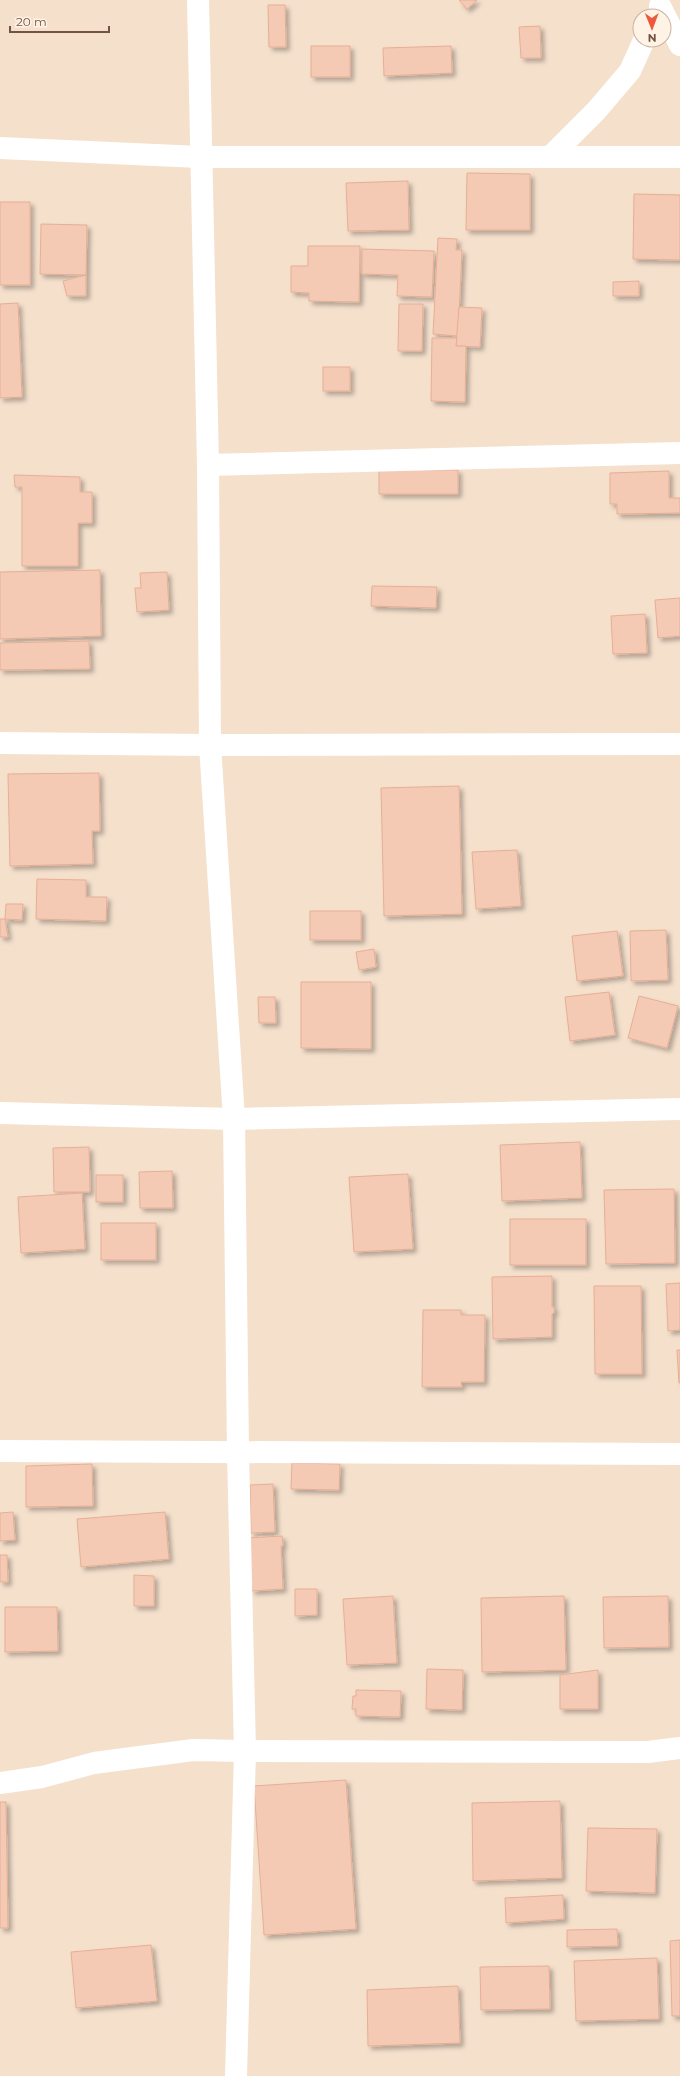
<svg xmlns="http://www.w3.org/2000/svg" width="680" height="2076" font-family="Montserrat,sans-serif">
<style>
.residential{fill:#f5e0cc;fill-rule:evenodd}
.building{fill:#f4cab5;stroke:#e7ae94;filter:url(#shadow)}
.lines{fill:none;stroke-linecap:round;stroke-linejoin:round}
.street{stroke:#fff;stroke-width:22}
.secondary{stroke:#fff;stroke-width:22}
</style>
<defs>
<filter id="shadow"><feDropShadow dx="3.5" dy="3.5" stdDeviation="2" flood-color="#0004"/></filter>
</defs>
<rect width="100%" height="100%" fill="#fdefde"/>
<path class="residential" d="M0,0H680V2076H0ZM640,16H664V40H640Z"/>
<g class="building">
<path d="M459,0H477L467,9Z"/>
<path d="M268,5H285L286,47H269Z"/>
<path d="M540,26L541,58H521L519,27Z"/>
<rect x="311" y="46" width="39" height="31"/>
<path d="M451,46L452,73L384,76L383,48Z"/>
<path d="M467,173L530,174V230H466Z"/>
<path d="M408,181L409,230L348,231L346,183Z"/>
<path d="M634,194L680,195V260L633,259Z"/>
<rect x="0" y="202" width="30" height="83"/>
<path d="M41,224L87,225L86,275L40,274Z"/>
<path d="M438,238L457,239L456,250H462L458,336L433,334Z"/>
<path d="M308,246H360L359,302L309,301V293L291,292V266H308Z"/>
<path d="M362,249L434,251L432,297L397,296L398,275L362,274Z"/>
<path d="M86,275V296H67L63,281Z"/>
<path d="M639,281V296H613V282Z"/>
<path d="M18,303L22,397L0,398V304Z"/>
<path d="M399,304H423L422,351H398Z"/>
<path d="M459,307L482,308L480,347L456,346Z"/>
<path d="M432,338H457L456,346H466L465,402L431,401Z"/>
<rect x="323" y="367" width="27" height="24"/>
<path d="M379,469L458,470V494H379Z"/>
<path d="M669,471V498H680V513L617,514V504H610V473Z"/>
<path d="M14,475L80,477V492H92V523H78V566H22V487H15Z"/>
<path d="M100,570L101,636L0,639V572Z"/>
<path d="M167,572L169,610L137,612L135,588H141L140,573Z"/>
<path d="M372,586L437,587L436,608L371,606Z"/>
<path d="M680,598V636L658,638L655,600Z"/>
<path d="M645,614L647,653L613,654L611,616Z"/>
<path d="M89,641L90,669L0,670V643Z"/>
<path d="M99,773L100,831H92L93,864L10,866L8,774Z"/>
<path d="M459,786L462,914L384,916L381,788Z"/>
<path d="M517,850L521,906L476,909L472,852Z"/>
<path d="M37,879L86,880V897H107L106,921L36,919Z"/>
<path d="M6,904H23L22,920L5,919Z"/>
<rect x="310" y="911" width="51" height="29"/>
<path d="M0,919H5L8,937H0Z"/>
<path d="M666,930L668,980L631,981L630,931Z"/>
<path d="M617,931L623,976L577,981L572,936Z"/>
<path d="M374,949L376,967L359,970L356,952Z"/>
<path d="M301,982H371V1049L301,1048Z"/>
<path d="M609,992L615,1035L570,1041L565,997Z"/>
<path d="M639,996L678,1006L667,1048L628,1038Z"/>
<path d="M258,997H275L276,1023H259Z"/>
<path d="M580,1142L582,1198L502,1201L500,1145Z"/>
<path d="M89,1147L90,1192H54L53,1148Z"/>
<path d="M172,1171L173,1208H140L139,1172Z"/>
<path d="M408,1174L413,1249L354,1252L349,1177Z"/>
<rect x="96" y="1175" width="27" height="27"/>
<path d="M674,1189L675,1263L606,1264L604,1190Z"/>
<path d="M82,1193L85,1249L21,1253L18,1197Z"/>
<rect x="510" y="1219" width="76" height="46"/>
<rect x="101" y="1223" width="55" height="37"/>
<path d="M552,1276V1307H554V1313L552,1314V1337L493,1339L492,1277Z"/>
<path d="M680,1283V1330L668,1331L666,1284Z"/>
<path d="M594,1286H641L642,1374H595Z"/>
<path d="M423,1310H461V1315H485L484,1382H461L462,1387H422Z"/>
<path d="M677,1350H680V1383H679Z"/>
<path d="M292,1463L340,1464L339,1490L291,1489Z"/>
<path d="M92,1464L93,1506L26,1507V1466Z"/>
<path d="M273,1484L275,1532L251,1533L250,1485Z"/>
<path d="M13,1512L15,1540L0,1541V1513Z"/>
<path d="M165,1512L169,1559L81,1567L77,1519Z"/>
<path d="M282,1536L283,1546H281L283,1589L252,1591L248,1538Z"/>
<path d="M0,1555H7L8,1582H0Z"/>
<path d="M134,1575L154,1576V1606H134Z"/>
<path d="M295,1589H317V1615L295,1616Z"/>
<path d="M393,1596L397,1663L347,1665L343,1599Z"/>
<path d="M564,1596L566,1670L482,1672L481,1598Z"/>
<path d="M668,1596L669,1647L604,1648L603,1597Z"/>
<path d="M5,1607H57L58,1651L5,1652Z"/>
<path d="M427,1669L463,1670L462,1710L426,1709Z"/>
<path d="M598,1670V1709H560V1675Z"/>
<path d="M356,1690L401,1691L400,1717L356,1716V1709H352L353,1696H356Z"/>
<path d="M346,1780L356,1929L264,1935L254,1786Z"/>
<path d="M560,1801L562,1878L473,1881L472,1803Z"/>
<path d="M0,1802H6L8,1928H0Z"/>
<path d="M588,1828L657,1829L655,1893L586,1891Z"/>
<path d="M563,1895L564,1919L506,1923L505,1898Z"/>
<path d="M617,1929L618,1946L567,1947V1930Z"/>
<path d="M680,1940V2016H672L670,1941Z"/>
<path d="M151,1945L157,2001L76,2008L71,1952Z"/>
<path d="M657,1958L659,2019L576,2021L574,1961Z"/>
<path d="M549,1966L550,2009L481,2010L480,1967Z"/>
<path d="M458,1986L460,2043L368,2046L367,1990Z"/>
</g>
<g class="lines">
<g class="street">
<path d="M198,0L208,465L210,745L234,1119L238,1452L245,1751L236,2076"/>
<path d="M660,6L680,45"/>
<path d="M0,148L200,157H680"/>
<path d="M550,157L596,111L630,71L644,40"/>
<path d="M208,465L680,453"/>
<path d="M0,1113L234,1119L680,1109"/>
<path d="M0,1451L680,1454"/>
<path d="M0,1783L42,1777L94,1763L193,1750L245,1751L648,1752L680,1748"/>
</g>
<path class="secondary" d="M0,743L210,745L680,744"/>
</g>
<g transform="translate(652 28) rotate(179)"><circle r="19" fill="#fff3e5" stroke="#c7b3a5"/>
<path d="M0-3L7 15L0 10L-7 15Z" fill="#ed593d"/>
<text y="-6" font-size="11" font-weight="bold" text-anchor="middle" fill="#745346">N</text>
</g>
<path d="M10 26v6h99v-6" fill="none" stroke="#745346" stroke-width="2"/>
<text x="16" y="26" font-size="12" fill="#745346" stroke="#fff3e5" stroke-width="3" paint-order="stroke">20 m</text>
</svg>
